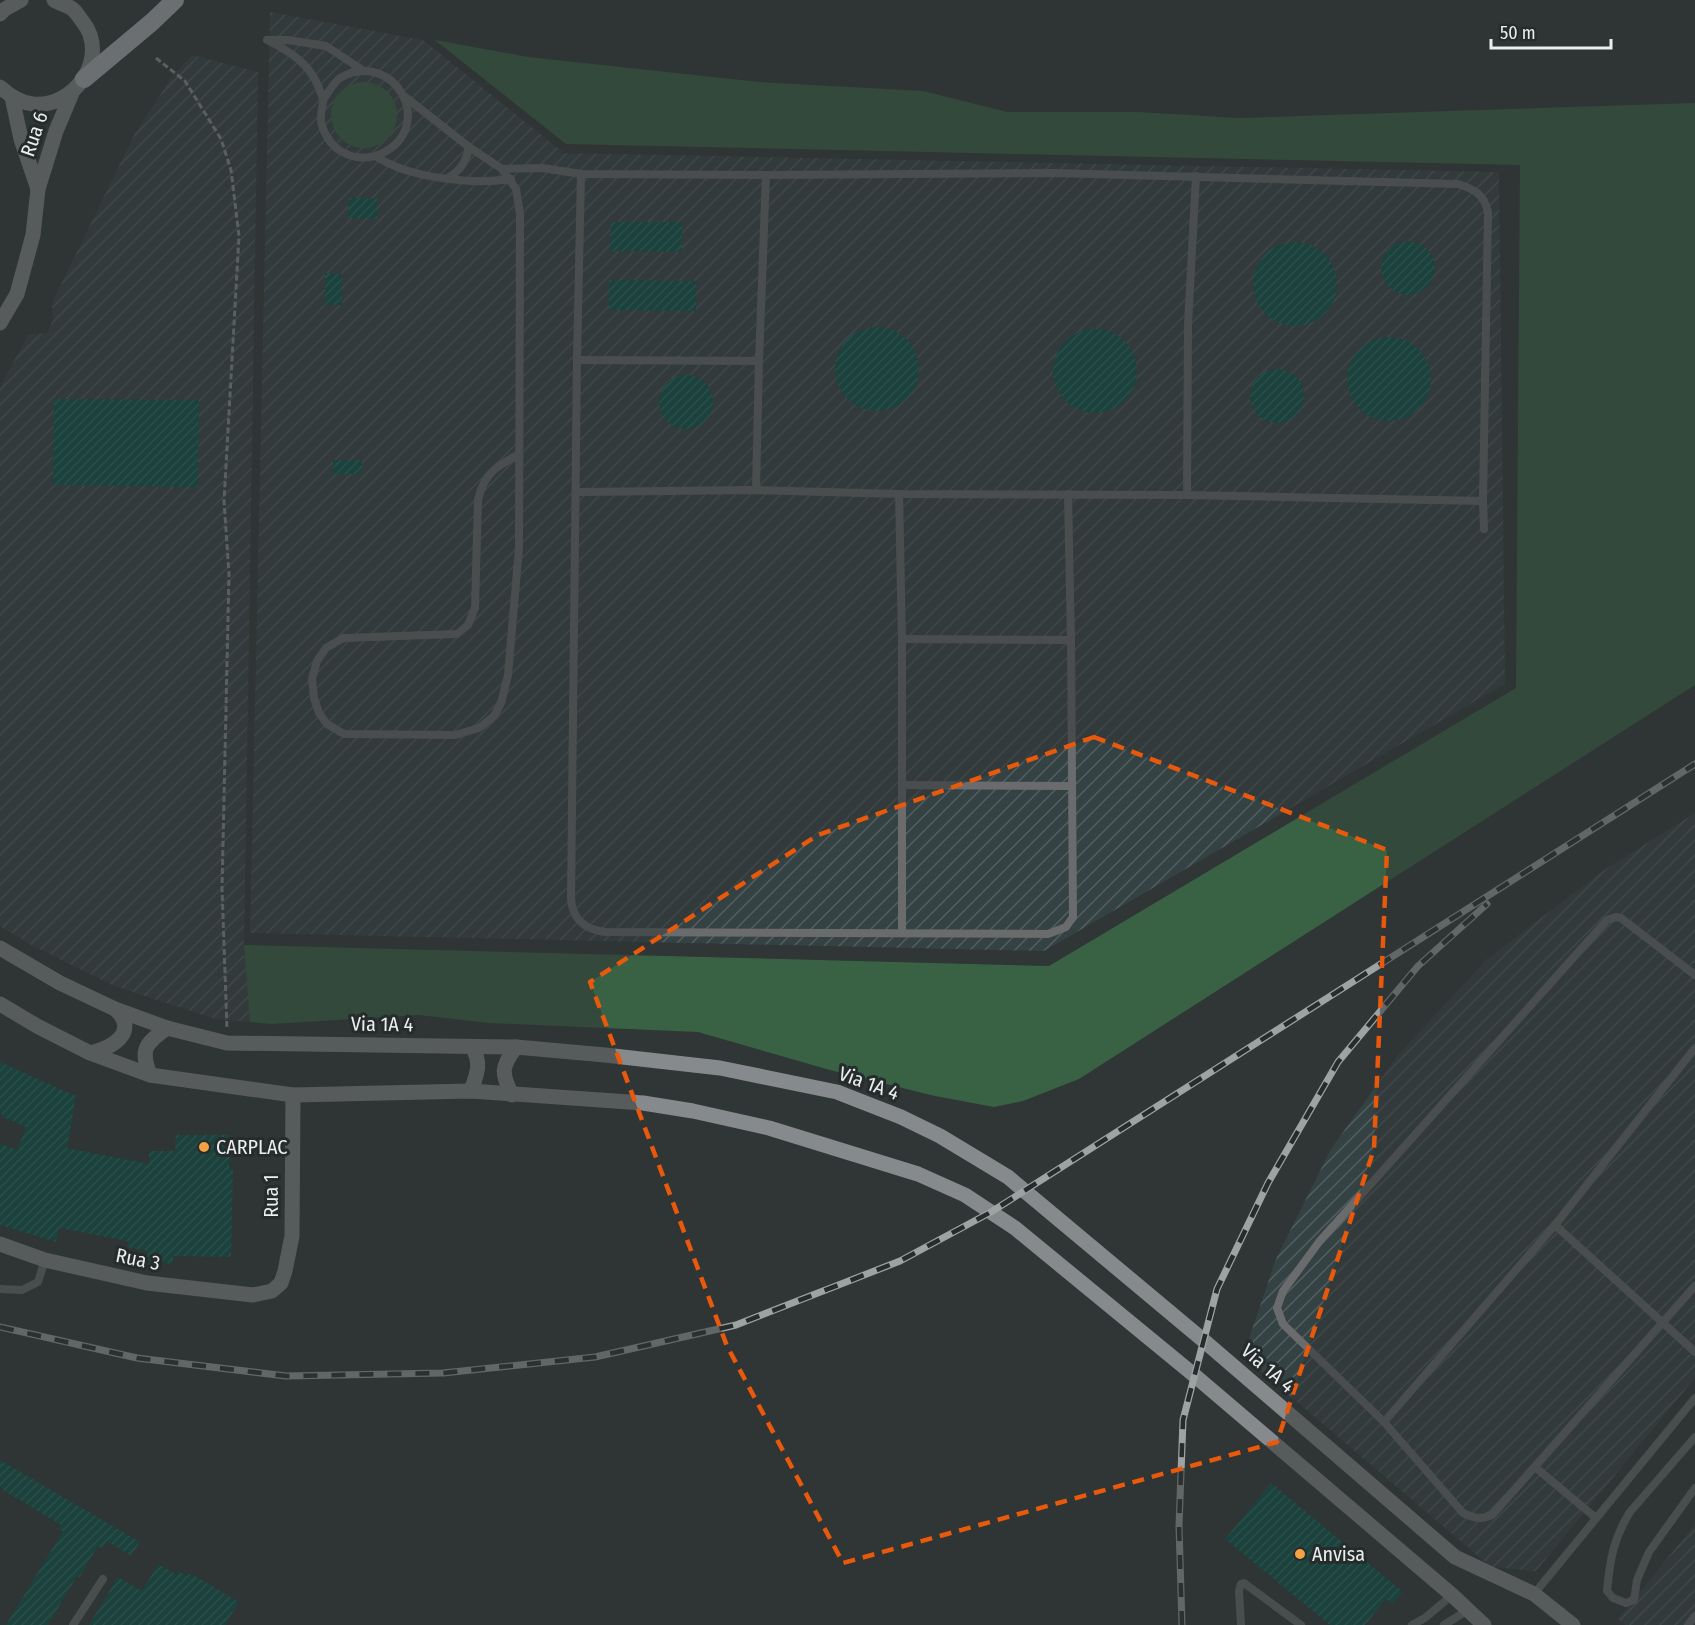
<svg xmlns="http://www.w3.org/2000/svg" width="1695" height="1625" font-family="'Fira Sans Condensed',sans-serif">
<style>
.industrial{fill:url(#industrial-furrows)}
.grass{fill:#396245}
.building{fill:url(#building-hatch)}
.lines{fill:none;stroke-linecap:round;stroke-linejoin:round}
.path{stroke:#8f9393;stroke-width:3;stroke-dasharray:6 3;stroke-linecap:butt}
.lane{stroke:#6a6b6d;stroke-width:8}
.secondary{stroke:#878a8c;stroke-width:15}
.highway{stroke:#b3b7ba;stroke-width:18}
.rail-casing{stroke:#9ea2a3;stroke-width:7}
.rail{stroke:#262b2b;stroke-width:4.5;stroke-dasharray:14;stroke-linecap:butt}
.marked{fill:none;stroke:#e8590c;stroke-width:4.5;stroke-dasharray:12 8;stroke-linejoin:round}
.poi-dot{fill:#f4a344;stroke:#262b2b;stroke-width:2}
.labels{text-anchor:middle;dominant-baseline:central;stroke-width:6;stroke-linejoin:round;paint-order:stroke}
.street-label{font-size:20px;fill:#ebeeef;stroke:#262b2b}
.poi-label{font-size:20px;fill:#ebeeef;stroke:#262b2b;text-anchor:start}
</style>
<defs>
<pattern id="industrial-furrows" width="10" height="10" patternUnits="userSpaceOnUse" patternTransform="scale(1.5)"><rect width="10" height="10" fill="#354244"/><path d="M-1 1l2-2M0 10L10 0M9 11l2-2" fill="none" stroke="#525e5f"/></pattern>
<pattern id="building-hatch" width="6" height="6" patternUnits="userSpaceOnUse" patternTransform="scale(1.5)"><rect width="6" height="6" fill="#035248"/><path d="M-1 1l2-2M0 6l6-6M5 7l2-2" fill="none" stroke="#286b63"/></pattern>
</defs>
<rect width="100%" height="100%" fill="#303535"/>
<g class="industrial">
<path d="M270,12L423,40L564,153L1499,172L1505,684L1044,951L250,933Z"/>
<path d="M192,55L258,72L244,945L250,1022L215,1019L114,986L31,945L0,926V387L28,335L47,333L53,320L52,303L134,135L171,78Z"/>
<path d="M1695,813V1378L1536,1571L1491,1567L1243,1356L1276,1259L1331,1149L1398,1055L1486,960L1607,868Z"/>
<path d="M1695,1524V1625H1625L1618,1619Z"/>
</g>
<g class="grass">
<path d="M435,40L528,57L759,82L923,91L1007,112H1138L1238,118L1695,103V685L1079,1079L1023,1101L994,1107L935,1096L830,1070L698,1032L489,1023L419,1015L271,1024L250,1022L244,945L1049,966L1516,688L1520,165L566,144Z"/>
<circle cx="364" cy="115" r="33"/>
</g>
<g class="building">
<path d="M349,198L377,199V219L348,218Z"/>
<path d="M611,222H682V252L610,251Z"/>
<circle cx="1408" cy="268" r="27"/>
<circle cx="1295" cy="284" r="42"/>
<path d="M325,273L342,274V305H325Z"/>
<path d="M609,280L696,281V311L609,310Z"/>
<circle cx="877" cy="369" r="42"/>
<circle cx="1095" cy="371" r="42"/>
<circle cx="1389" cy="379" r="42"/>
<circle cx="1277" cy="396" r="27"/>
<circle cx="686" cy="402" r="27"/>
<path d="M54,399L199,400L198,487L53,485Z"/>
<rect x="333" y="460" width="29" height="14"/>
<path d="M0,1062L76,1096L67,1148L149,1164V1151H175L176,1135H230L229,1167H233L231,1257L173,1256V1264L147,1261V1251L127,1247L128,1241L59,1228L56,1242L0,1225V1143L17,1150L26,1127L3,1117L0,1111Z"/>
<path d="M0,1460L140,1542L131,1556L107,1541L102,1549L98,1546L80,1577L77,1576L48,1625H6L63,1531L58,1529L61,1525L0,1488Z"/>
<path d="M1271,1483L1403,1592L1392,1604L1386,1599L1365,1625H1330L1225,1539Z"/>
<path d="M158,1564L177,1575L179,1571L187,1576L189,1574L197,1577L239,1602L225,1625H89L118,1577L142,1591Z"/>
</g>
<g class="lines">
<path class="path" d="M156,58L185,81L221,139L231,170L239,236L224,501L229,574L222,888L227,1029"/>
<g class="lane">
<path d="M267,40C291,52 309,63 319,88C320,92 323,97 323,101C323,107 320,114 321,120C322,131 330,144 339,150C352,159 370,160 383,153C437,125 394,48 340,78C334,82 328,93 323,100"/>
<path d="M270,40H288L326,46L364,71"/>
<path d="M404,96L469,147L502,169L516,189L520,214L519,548L508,675L501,703L494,716L479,728L455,735L344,734L327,724L319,713L314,698L312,679L317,661L326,648L343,638L457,634L468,625L475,608L478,500C484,473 496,467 519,454"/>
<path d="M377,157C409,178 473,185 511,179"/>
<path d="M502,169L542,168L581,174L766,175L1054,173L1458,184C1474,189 1484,194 1488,212L1483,501L1484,529"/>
<path d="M581,174L577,360L571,898C572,919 585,930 606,932L1048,934L1066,927L1073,917L1071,640L1068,494"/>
<path d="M448,178C461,170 466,162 469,147"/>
<path d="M577,360L759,361"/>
<path d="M756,490L759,361L766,175"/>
<path d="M577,492L756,490L899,494L1187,495L1483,501"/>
<path d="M899,494L902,639V933"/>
<path d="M1187,495L1188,325L1196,176"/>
<path d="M902,639L1071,640"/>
<path d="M902,785L1071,786"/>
<path d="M1695,975L1621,918L1616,917L1607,920L1319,1242L1283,1291L1277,1308L1283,1324L1384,1422L1463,1513C1474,1518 1481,1520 1492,1515L1695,1286"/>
<path d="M1555,1225L1695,1352"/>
<path d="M0,1289L22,1290L38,1282L45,1260"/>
<path d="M1384,1422L1555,1225L1695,1048"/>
<path d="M1695,1437L1630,1512C1613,1539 1610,1560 1607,1591L1613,1598L1626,1603L1634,1600L1637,1580L1649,1552L1695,1488"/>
<path d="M1535,1467L1596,1518"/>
<path d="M1534,1594L1695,1398"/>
<path d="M73,1625L103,1579"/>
<path d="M1241,1625L1239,1591L1241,1584L1244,1583L1301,1625"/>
<path d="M1412,1625L1425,1618L1452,1595"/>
<path d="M1444,1625L1468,1610"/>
<path d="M1688,1625L1695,1616"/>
</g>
<g class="secondary">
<path d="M0,14L5,9L21,0"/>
<path d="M0,87C9,95 20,103 33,104C75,108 110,57 83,22C79,17 76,11 71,8C66,5 59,3 54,0"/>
<path d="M12,97L21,139L38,189"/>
<path d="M0,323L17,294L33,235L38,189L56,131L72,93"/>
<path d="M0,948L60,983L115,1009L167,1028L227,1043L516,1047L605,1055L720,1068L837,1092L901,1117L940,1136L1008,1177L1203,1340L1455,1557L1534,1594L1573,1625"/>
<path d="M0,1004L37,1026L90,1053L150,1075L293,1095L471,1091L643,1103L693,1111L769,1128L918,1174L965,1195L1015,1228L1194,1375L1452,1595L1484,1625"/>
<path d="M90,1053C112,1048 140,1032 115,1009"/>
<path d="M150,1075C140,1049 145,1044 167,1028"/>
<path d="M471,1091C477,1074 482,1063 472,1047"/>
<path d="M512,1095C501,1073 501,1067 516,1047"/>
<path d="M0,1244L45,1260L147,1283L253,1295L272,1291L281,1283L285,1271L292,1236L293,1095"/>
</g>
<path class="highway" d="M84,79L152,22L175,0"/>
<defs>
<g id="rail">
<path d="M0,1327L137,1358L286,1376L443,1373L595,1357L736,1325L900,1261L991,1212L1695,764"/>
<path d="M1182,1625L1179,1526L1183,1420L1217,1289L1268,1183L1338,1062L1418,966L1487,904"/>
</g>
</defs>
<use href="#rail" class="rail-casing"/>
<use href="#rail" class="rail"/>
</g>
<path d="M0 0H1695V1625H0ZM1094,737L1387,850L1374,1149L1277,1442L843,1563L727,1346L590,982L818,835Z" fill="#303535" fill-opacity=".55" fill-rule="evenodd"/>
<path class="marked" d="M1094,737L1387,850L1374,1149L1277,1442L843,1563L727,1346L590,982L818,835Z"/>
<g class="poi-dot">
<circle cx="204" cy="1147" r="6"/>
<circle cx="1300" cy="1554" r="6"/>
</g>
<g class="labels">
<g class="street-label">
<text transform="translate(34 134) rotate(-71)">Rua 6</text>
<text transform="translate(382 1024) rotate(1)">Via 1A 4</text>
<text transform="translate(869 1083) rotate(20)">Via 1A 4</text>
<text transform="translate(271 1196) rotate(-90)">Rua 1</text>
<text transform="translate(138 1259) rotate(11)">Rua 3</text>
<text transform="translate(1268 1368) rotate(41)">Via 1A 4</text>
</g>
<g class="poi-label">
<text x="216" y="1147">CARPLAC</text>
<text x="1312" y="1554">Anvisa</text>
</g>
</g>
<path d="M1491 39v9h120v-9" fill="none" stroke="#ebeeef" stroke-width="3"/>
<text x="1500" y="39" font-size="18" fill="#ebeeef" stroke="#262b2b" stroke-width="4.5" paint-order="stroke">50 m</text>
</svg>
